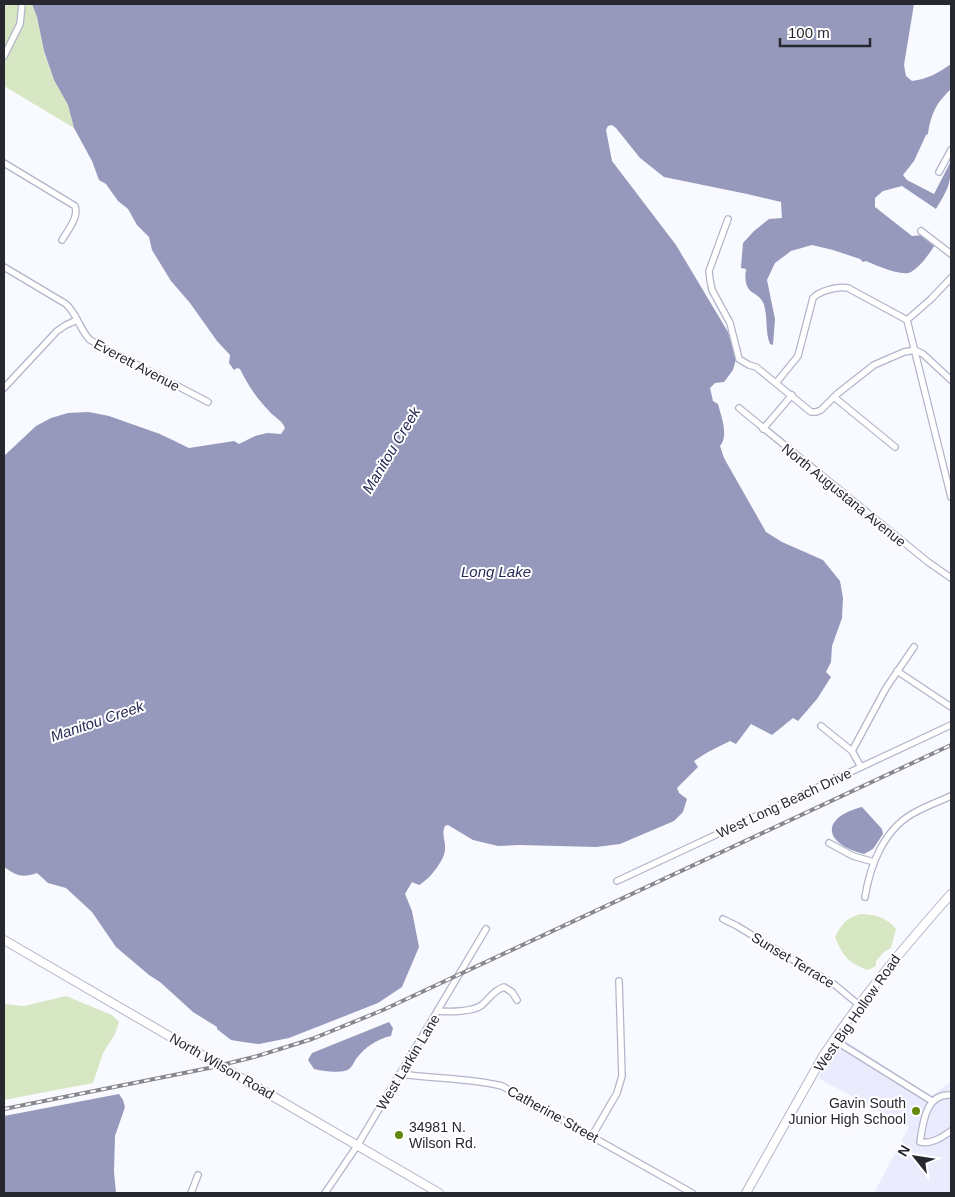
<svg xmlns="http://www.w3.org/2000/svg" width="955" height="1197" font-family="Arial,sans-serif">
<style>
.built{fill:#eaecfe}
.green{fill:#d7e6c3}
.water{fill:#9699bc}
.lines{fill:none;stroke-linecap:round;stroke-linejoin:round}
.street-casing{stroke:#b2b5ca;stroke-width:8}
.secondary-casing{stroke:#b2b5ca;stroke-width:10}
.street{stroke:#fff;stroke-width:5.5}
.secondary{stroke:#fff;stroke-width:8}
.rail-casing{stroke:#87888f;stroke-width:4}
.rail{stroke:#fff;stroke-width:2;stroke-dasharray:5.5;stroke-linecap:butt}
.poi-dot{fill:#648809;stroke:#fff;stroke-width:2}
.labels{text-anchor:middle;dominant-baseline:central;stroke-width:4;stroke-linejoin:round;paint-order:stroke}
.street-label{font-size:14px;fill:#26272f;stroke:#fff}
.poi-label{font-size:14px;fill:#26272f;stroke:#fff;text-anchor:end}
.water-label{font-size:15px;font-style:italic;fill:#292a57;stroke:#fff}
</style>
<rect width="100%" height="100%" fill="#f9faff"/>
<path class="built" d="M843,1039L931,1096L951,1082V1193H874L909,1127L818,1078Z"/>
<g class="green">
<path d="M4,4H32L37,17L44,52L54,80L68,105L74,128L4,86Z"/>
<path d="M860,914C874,914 886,917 896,929L891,948L884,952L876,961V966L868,970C848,963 843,956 835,937C841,925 846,918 860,914Z"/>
<path d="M66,996L112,1015L119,1022L115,1034L103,1053L93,1083L4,1100V1004L24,1006Z"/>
</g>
<g class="water">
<path d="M32,4H914L904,65L906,76L912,81C928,79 938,73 951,64V89C936,103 931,114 928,134L926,135L914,161L903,175L907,180L934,194L951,161C951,185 948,189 936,209L902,186L883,191L875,198V207L912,236L923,235L935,245C929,254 921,266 911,272C902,277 875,265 866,261L863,262L860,259L833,250L812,245L791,251L775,263L767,280L775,319L773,345L770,344C765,332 768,318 764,305C759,289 742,298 746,269L741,268L743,243L754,231L769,219L782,218L781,202L747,194L664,177L640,158L616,128L612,125L608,126L606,130L607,135L612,161L676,245L728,332L736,359L733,370L724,382L715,383L710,388L713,401L718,404C721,416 729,435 720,446L724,458L766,532L782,542L823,560L840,581L843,598L842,618L832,646L831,662L826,672L831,677L817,699L798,721L793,718L772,735L751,724L736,744L730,741L708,752L694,761L698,767L677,788L679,793L687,799L683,812L674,821L620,844L596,847L520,845L498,846L473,840L448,825L445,826C441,835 446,841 445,850C444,861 429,880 419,885L412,882L405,894L412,911L419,947L402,987L378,1003L289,1038L259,1044L243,1042L231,1040L217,1029V1027L193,1012L160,982L149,975L116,947L92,912L66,888L48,883L37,873C22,878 17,876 4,867V456L36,426L51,418L68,413L89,412L109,416L160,434L189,448L234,441L239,444L255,436L267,433L281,434L285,428C282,420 275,418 269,411C256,397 249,387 240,369L237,368L234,370L229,363L230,355L217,341L190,303L171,281L152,250L149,237L137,225L128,209L118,201L106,184L99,180L92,161L74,128L68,105L54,80L44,51L37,17Z"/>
<path d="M862,807L882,829L883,834L873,849L864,854C824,844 819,818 862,807Z"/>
<path d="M389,1022L393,1028L391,1036C377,1039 365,1047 356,1059C354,1062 352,1067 349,1069C343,1074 322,1071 314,1069L308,1060L312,1053Z"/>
<path d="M119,1094L123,1100L125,1107L115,1136L114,1172L116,1193H4V1116Z"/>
</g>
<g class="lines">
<defs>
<g id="street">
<path d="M4,56L20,24L22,4"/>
<path d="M4,163L75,206C79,217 68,230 62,240"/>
<path d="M939,172L951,150"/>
<path d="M728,219L709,271L710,280L712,290L730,323L739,359L749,365L756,367L811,412H816L821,410L837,394L874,365L904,352L915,350L923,354L951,380"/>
<path d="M921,231L951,254"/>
<path d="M4,267L66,304C77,314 80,330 90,340L208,402"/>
<path d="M907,320L951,497"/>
<path d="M907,320L931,299L951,278"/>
<path d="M776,383L798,356L813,298C819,291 838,286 848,288L907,320"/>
<path d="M4,388L57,331L66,325L77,320"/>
<path d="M834,397L895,447"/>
<path d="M739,408L928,562L951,578"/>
<path d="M763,429L792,395"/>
<path d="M897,671L951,707"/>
<path d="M821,726L852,751L861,767"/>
<path d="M852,751L886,688L914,647"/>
<path d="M829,843L853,856L874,862"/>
<path d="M617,881L951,725"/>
<path d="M865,897C870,866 883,831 912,814C924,807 938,802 951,796"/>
<path d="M723,919L737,926L835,985L859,1005"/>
<path d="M438,1011C449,1012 473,1012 482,1005C490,998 494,990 504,987L512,992L517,1000"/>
<path d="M834,1040L932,1101"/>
<path d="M401,1074C435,1079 469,1078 502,1086L692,1193"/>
<path d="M951,1095C926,1093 923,1122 920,1142C932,1144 941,1138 951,1131"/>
<path d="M592,1136L617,1093L622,1076L619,981"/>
<path d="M191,1193L198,1175"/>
<path d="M325,1193L357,1146L486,929"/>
</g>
<g id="secondary">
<path d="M4,940L439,1193"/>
<path d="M746,1193L823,1056C862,997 905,946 951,894"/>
</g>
</defs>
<use href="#street" class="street-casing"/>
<use href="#secondary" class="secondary-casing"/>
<use href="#street" class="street"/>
<use href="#secondary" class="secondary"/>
<defs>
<path id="rail" d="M4,1109L209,1068L254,1057L312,1039L383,1010L951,745"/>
</defs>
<use href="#rail" class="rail-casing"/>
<use href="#rail" class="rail"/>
</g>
<g class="poi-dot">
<circle cx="916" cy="1111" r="5"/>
<circle cx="399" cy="1135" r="5"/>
</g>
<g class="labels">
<g class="street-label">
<text transform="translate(137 365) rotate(28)">Everett Avenue</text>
<text transform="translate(844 495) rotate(39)">North Augustana Avenue</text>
<text transform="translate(784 803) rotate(-25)">West Long Beach Drive</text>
<text transform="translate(793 960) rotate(31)">Sunset Terrace</text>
<text transform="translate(857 1013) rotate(-55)">West Big Hollow Road</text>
<text transform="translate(408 1062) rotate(-59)">West Larkin Lane</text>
<text transform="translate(222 1066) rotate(30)">North Wilson Road</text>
<text transform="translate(553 1114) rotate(29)">Catherine Street</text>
</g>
<g class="poi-label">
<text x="906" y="1103">Gavin South<tspan x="906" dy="16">Junior High School</tspan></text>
<text x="409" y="1127" text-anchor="start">34981 N.<tspan x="409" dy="16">Wilson Rd.</tspan></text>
</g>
<g class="water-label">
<text transform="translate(391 450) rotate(-59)">Manitou Creek</text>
<text x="496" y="571">Long Lake</text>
<text transform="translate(97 721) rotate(-19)">Manitou Creek</text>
</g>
</g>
<rect width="955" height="1197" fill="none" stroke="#26272f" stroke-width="10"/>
<g transform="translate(915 1157) rotate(300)" stroke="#ffffff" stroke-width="4" paint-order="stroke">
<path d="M0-4L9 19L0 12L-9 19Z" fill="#26272f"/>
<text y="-8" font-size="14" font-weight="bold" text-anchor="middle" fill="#26272f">N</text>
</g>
<path d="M780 38v8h90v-8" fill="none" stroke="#26272f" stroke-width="2.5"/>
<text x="788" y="38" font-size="15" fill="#26272f" stroke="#ffffff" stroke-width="4" paint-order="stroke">100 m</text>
</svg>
